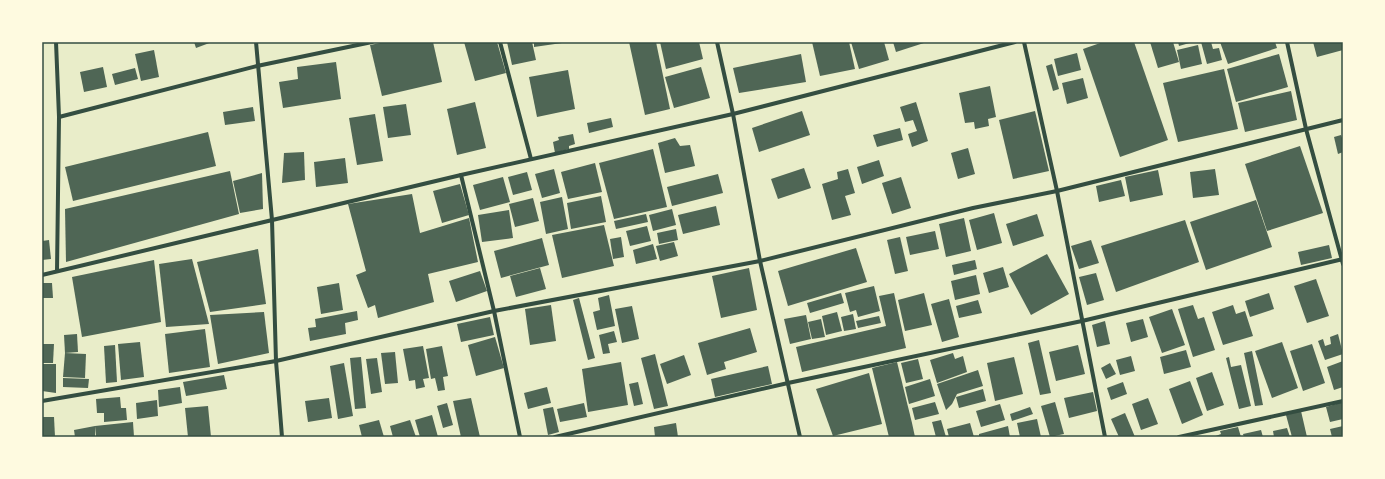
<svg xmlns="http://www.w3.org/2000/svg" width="1385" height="479" font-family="Inter,sans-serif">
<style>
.building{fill:#4f6655}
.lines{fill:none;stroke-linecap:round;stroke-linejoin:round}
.minor{stroke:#344e41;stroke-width:4}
.neatline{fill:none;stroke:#344e41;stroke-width:1.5}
</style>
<rect width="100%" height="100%" fill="#e9edc9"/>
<g class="building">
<path d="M194,42H212L196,48Z"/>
<path d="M385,42H433L442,82L382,96L370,45Z"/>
<path d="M464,42H497L506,73L475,81Z"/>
<path d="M507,42H532L536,60L512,65Z"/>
<path d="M534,42H562V43L534,47Z"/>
<path d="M629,42H656L670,109L645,115Z"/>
<path d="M660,42H699L703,59L666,69Z"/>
<path d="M812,42H849L855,69L820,76Z"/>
<path d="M851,42H884L889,60L859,69Z"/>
<path d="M893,42H927L896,52Z"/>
<path d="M1103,42H1134L1168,140L1120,157L1083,49Z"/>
<path d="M1150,42H1173L1179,62L1158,68Z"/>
<path d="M1178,42H1193L1179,46Z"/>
<path d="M1201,42H1211L1213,49L1219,48L1222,60L1207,64Z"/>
<path d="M1220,42H1275L1277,48L1228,64Z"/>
<path d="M1313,42H1343V50L1317,57Z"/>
<path d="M1198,45L1202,64L1181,69L1177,50Z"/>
<path d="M154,50L159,77L141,81L135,54Z"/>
<path d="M1077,53L1081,70L1058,76L1054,59Z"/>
<path d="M801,54L806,82L739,93L733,68Z"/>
<path d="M1279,54L1288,87L1236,102L1227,69Z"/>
<path d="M336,62L341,99L283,108L279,82L298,79L297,67Z"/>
<path d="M1052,64L1059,89L1053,91L1046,66Z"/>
<path d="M103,67L107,87L84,92L80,72Z"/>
<path d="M701,67L710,98L674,108L665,77Z"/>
<path d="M135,68L138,79L115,85L112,74Z"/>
<path d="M1224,69L1238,129L1178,142L1163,83Z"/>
<path d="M568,70L575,109L537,117L529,77Z"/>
<path d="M1083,78L1088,98L1067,104L1062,83Z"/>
<path d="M990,86L996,117L988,119L989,126L975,129L974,122L965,123L959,93Z"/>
<path d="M1291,91L1297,120L1245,132L1238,103Z"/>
<path d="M475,102L486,148L457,155L447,109Z"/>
<path d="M916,102L928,141L912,147L908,134L917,131L913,120L905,122L900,107Z"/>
<path d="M406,104L411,135L388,138L383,107Z"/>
<path d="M253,107L255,121L225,125L223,112Z"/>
<path d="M802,111L810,135L759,152L752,128Z"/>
<path d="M1035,111L1049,171L1013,179L999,120Z"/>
<path d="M375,114L383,161L357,165L349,118Z"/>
<path d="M611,118L613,127L589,133L587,123Z"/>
<path d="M900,128L903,140L877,147L873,135Z"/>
<path d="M208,132L216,166L73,201L65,167Z"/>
<path d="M573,134L575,144L569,146V149L555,153L553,142L559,140L558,137Z"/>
<path d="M1341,135L1343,141V152L1338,154L1334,137Z"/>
<path d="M675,138L680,146L690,145L695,166L665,173L658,143Z"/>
<path d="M1300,146L1323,213L1267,231L1245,164Z"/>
<path d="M968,148L975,174L958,179L951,153Z"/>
<path d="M653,149L667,207L614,219L599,163Z"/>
<path d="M304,152L305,180L282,183L284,153Z"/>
<path d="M345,158L348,183L316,187L314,162Z"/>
<path d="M879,160L884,176L862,184L857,167Z"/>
<path d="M595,163L602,192L568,199L561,172Z"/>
<path d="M804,168L811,188L778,199L771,179Z"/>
<path d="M554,169L560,193L542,198L535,174Z"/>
<path d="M848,169L855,193L845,196L851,215L832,220L822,184L838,179L837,172Z"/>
<path d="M1215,169L1219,195L1193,198L1190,172Z"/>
<path d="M1158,170L1163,195L1130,202L1125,177Z"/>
<path d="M230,171L239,214L66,262L65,209Z"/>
<path d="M527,172L532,190L513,195L508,177Z"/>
<path d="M262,173L263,209L240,213L233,181Z"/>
<path d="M718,174L723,193L672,206L667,187Z"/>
<path d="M503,177L510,202L480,210L473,185Z"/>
<path d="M901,177L911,208L892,214L882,183Z"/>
<path d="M1121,180L1125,196L1099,202L1096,186Z"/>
<path d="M460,184L469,215L442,223L433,191Z"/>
<path d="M412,194L420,233L469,218L478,262L428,274L434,302L378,318L375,305L368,308L356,275L366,271L348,204Z"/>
<path d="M601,196L606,222L571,229L567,203Z"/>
<path d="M562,197L568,229L546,234L540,202Z"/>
<path d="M533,198L539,221L515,227L509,204Z"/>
<path d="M1256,200L1272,247L1206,270L1190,222Z"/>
<path d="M716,206L720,225L683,234L678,215Z"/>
<path d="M672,209L676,225L653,231L649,215Z"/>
<path d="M509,210L513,238L482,242L478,215Z"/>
<path d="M994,213L1002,243L977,250L969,220Z"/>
<path d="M646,214L648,222L616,229L614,221Z"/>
<path d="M1037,214L1044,236L1013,246L1006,224Z"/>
<path d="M964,218L971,251L946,257L939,224Z"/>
<path d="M1185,220L1199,262L1116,292L1101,246Z"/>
<path d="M604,225L614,266L562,278L552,235Z"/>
<path d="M647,226L651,241L630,246L626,231Z"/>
<path d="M676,229L678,240L659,244L657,233Z"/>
<path d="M935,231L939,249L910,255L906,237Z"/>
<path d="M621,237L624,257L613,259L610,239Z"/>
<path d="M900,237L908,271L895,274L887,240Z"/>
<path d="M542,238L549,265L501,278L494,251Z"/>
<path d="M49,240L51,259L42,260V241Z"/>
<path d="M1091,240L1099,263L1079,269L1071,246Z"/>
<path d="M674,242L678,256L660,261L656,246Z"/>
<path d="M653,244L657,259L636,264L633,250Z"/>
<path d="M1329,245L1332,258L1301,265L1298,252Z"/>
<path d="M856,248L867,282L788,306L778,271Z"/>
<path d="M258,249L266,304L210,312L197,262Z"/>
<path d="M1047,254L1069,294L1031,315L1009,274Z"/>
<path d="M192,259L209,324L166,327L159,264Z"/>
<path d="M154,260L161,322L82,337L72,277Z"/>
<path d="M975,260L977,269L954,275L952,265Z"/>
<path d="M1003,267L1009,287L989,293L983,273Z"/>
<path d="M540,268L546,289L516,297L510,276Z"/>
<path d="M749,268L757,310L721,318L712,276Z"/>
<path d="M480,271L487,291L456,302L449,281Z"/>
<path d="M1096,273L1104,300L1087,305L1079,277Z"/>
<path d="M976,275L980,294L955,300L951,281Z"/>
<path d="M1316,279L1329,316L1307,323L1294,286Z"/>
<path d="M42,283H52L53,298H42Z"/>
<path d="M339,283L343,310L321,314L317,287Z"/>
<path d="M874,286L880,311L858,317L856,310L850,312L845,293Z"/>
<path d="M841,293L844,303L810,313L807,303Z"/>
<path d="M894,293L906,348L802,372L796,347L886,326L879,296Z"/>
<path d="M924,293L932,325L905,331L898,300Z"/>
<path d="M1269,293L1274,309L1250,317L1245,301Z"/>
<path d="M609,295L615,326L597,330L593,312L600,310L598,298Z"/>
<path d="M579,298L595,358L588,360L573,300Z"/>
<path d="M949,299L959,337L942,342L931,304Z"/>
<path d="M978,300L982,313L959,318L956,306Z"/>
<path d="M551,305L556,341L530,345L525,309Z"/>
<path d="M1193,305L1198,319L1204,317L1215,350L1193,357L1178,309Z"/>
<path d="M1233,305L1236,314L1245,311L1253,336L1223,345L1212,312Z"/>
<path d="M632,306L639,339L622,343L615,309Z"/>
<path d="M1172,309L1185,345L1162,353L1149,317Z"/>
<path d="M357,311L358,320L345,323L346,334L310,341L308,328L316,327L315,319Z"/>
<path d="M264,312L269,353L218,364L210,315Z"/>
<path d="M837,312L842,331L826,335L822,316Z"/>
<path d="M853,314L856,329L844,331L841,317Z"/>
<path d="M806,315L811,339L790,344L784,319Z"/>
<path d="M879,316L881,323L858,328L856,321Z"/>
<path d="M490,317L494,335L461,342L457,324Z"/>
<path d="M821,319L825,337L812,339L808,322Z"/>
<path d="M1143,319L1148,337L1131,342L1126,323Z"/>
<path d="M1105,321L1110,344L1097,347L1092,325Z"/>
<path d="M750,328L757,352L724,362L726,369L707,375L698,343Z"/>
<path d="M205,329L210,367L169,373L165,334Z"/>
<path d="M614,331L617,342L608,344L610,353L603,354L599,335Z"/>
<path d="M77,334L78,352L65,353L64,335Z"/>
<path d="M1338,334L1343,354L1325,360L1318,341L1323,339L1325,346L1331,344L1330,337Z"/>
<path d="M495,337L504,368L476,376L468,345Z"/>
<path d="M1039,340L1051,393L1040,395L1028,343Z"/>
<path d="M140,342L144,377L121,380L118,344Z"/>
<path d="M1282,342L1298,388L1272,398L1255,351Z"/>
<path d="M42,344H54L53,363H42Z"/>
<path d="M1312,344L1325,383L1303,391L1290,351Z"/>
<path d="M115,345L117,382L106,383L104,346Z"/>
<path d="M1078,345L1085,374L1056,381L1049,352Z"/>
<path d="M423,346L429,378L423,379L425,387L416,389L415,380L409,381L403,349Z"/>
<path d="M442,346L448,376L443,377L445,390L438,391L435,378L431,379L426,349Z"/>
<path d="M1186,350L1191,367L1164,374L1160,357Z"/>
<path d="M1252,351L1263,405L1255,406L1244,353Z"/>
<path d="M395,352L398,383L385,384L381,353Z"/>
<path d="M65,353L86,354L85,378L63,377Z"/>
<path d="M953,353L955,359L963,356L967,372L937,383L930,360Z"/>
<path d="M655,354L668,406L654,409L641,358Z"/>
<path d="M684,355L691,375L667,384L660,364Z"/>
<path d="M1131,356L1135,371L1120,375L1116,360Z"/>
<path d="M361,357L366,408L355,409L350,358Z"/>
<path d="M1014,357L1023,394L995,401L987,363Z"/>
<path d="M1229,357L1231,367L1241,365L1251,406L1239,409L1226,358Z"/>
<path d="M377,358L382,392L371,394L366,359Z"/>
<path d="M918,359L923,379L906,383L901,363Z"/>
<path d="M1343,361V387L1334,390L1327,367Z"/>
<path d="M621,362L628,405L588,412L582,369Z"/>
<path d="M897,362L912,423L915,437H889L872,368Z"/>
<path d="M344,363L353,416L338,419L330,366Z"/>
<path d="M1110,363L1116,374L1106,379L1101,368Z"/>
<path d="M43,364H56V393L42,391Z"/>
<path d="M768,366L772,384L715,397L711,379Z"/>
<path d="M978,370L983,386L957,394L952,404L946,410L937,384Z"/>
<path d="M1212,372L1224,405L1207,411L1196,378Z"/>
<path d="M869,373L882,424L833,436L816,389Z"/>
<path d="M224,375L227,389L186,396L183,382Z"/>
<path d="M63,378L89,379L88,388L63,387Z"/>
<path d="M930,379L935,396L909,404L905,387Z"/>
<path d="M1190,381L1203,415L1182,424L1169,389Z"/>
<path d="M638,382L643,404L634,406L629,384Z"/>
<path d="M1123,382L1127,394L1111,400L1107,388Z"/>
<path d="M180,387L182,403L159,407L158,390Z"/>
<path d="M547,387L551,403L528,409L524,393Z"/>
<path d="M983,389L986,401L959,408L956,397Z"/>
<path d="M1093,392L1097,411L1069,418L1064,398Z"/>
<path d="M120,397L121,408H126L127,420L104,422V413H97L96,399Z"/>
<path d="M329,398L332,418L308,422L305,401Z"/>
<path d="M471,398L480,437H461L453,401Z"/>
<path d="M1148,398L1158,424L1141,430L1132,404Z"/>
<path d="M157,400L158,416L137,419L136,403Z"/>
<path d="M935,402L939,414L915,420L912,408Z"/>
<path d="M1055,402L1064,434L1050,437L1041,406Z"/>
<path d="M1343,402V419L1330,422L1326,407Z"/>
<path d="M447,403L453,425L443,428L437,406Z"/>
<path d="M584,403L587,417L560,422L557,409Z"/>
<path d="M1000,404L1005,420L981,427L976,411Z"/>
<path d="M208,406L211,437H188L185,408Z"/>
<path d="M553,407L559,432L548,435L543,409Z"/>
<path d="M1030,407L1033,414L1012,421L1010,414Z"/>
<path d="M1301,411L1307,437H1292L1286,415Z"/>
<path d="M1125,413L1135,437H1119L1111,419Z"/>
<path d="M432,415L438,437H420L415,420Z"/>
<path d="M42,417H54L55,437H42Z"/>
<path d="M1037,419L1041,437H1020L1017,423Z"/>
<path d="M379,420L384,437H362L359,425Z"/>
<path d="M410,420L416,437H393L390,426Z"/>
<path d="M941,420L946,437H936L932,422Z"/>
<path d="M133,422L134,437H96L95,426Z"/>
<path d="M676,423L678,437H655L654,427Z"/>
<path d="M970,423L974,437H949L947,429Z"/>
<path d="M95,426V437H75L74,430Z"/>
<path d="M1008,426L1010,437H979V434Z"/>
<path d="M1343,426V437H1332L1330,429Z"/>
<path d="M1238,427L1241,437H1213L1221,434L1220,431Z"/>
<path d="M1287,428L1290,437H1274L1273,431Z"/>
<path d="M1261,430L1263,437H1244L1243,434Z"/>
</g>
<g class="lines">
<g class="minor">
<path d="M56,42L59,117L57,271"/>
<path d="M256,42L272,220L276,361L282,437"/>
<path d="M500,42L531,159"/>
<path d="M717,42L733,114L760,261L800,437"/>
<path d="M1024,42L1057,191L1105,437"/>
<path d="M1287,42L1306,129L1343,264"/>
<path d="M59,117L257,66L372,42"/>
<path d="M461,175L494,311L520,437"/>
<path d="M42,275L461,175L733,114L1015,42"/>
<path d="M42,401L276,361L494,311L760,261L973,208L1057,191L1343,120"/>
<path d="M555,437L788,383L1082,321L1343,259"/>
<path d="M1179,437L1343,401"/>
</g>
</g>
<rect width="1385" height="479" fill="none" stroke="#fefae0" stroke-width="86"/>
<rect x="43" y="43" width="1299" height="393" class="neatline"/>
</svg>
